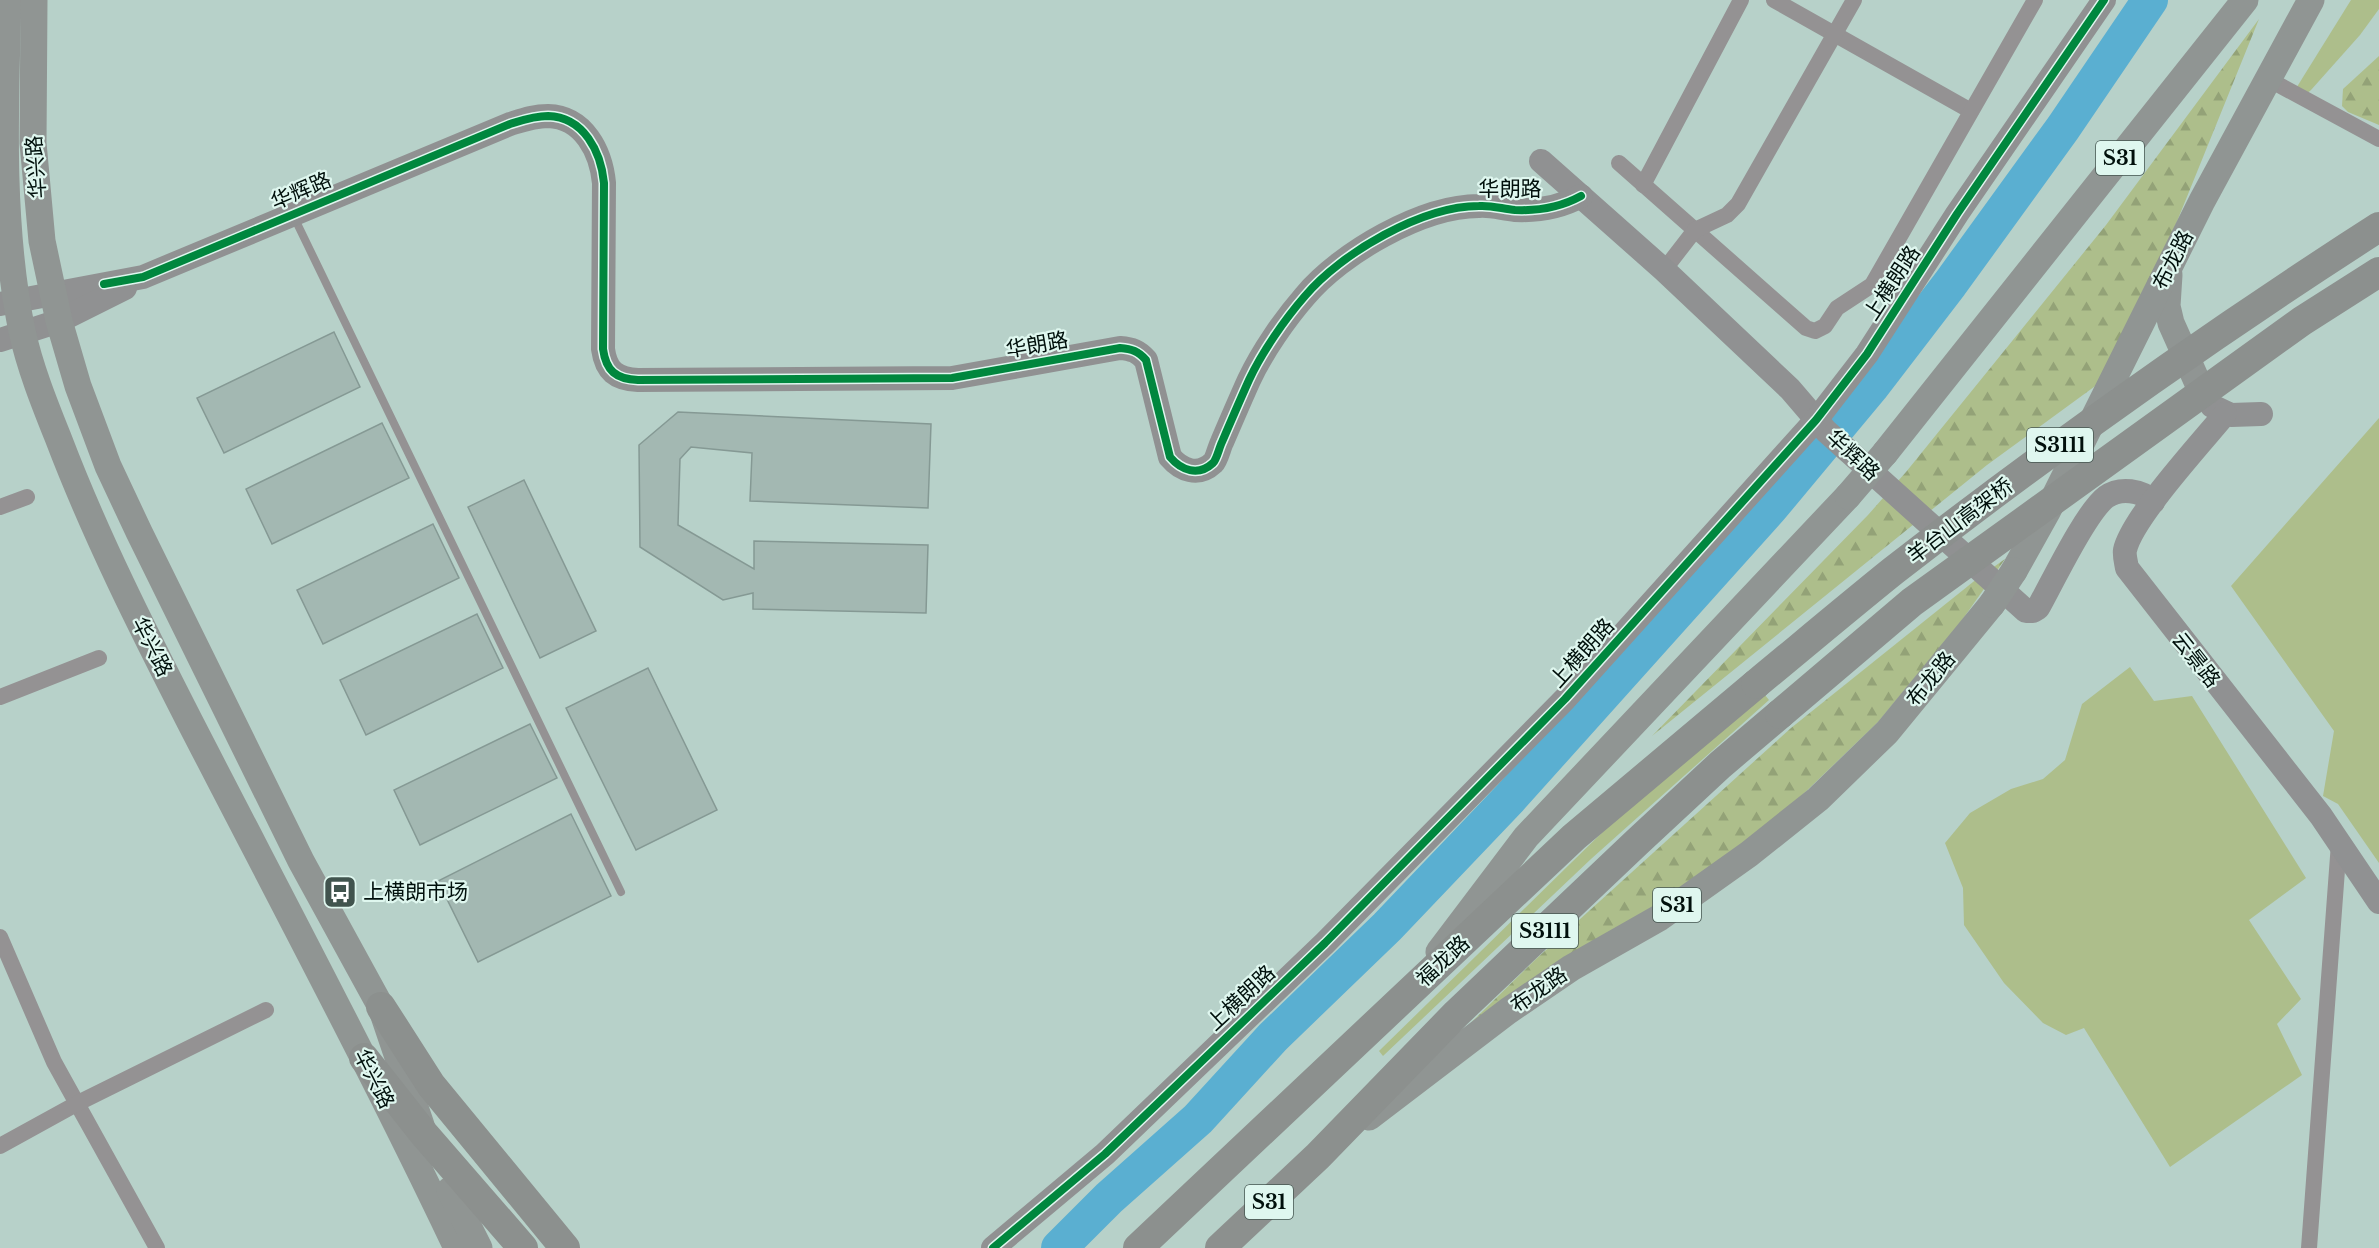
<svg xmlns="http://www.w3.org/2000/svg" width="2379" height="1248" font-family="'Libre Baskerville','Noto Sans SC',serif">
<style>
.grass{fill:#adbe8b}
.forest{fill:url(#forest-firs)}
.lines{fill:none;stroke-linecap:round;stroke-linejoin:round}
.river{stroke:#5aafd1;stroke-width:36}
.building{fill:#a3b8b2;stroke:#859994;stroke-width:1.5}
.lane{stroke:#949293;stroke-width:8}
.street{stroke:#949293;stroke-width:16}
.secondary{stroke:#909192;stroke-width:24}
.primary{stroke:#909593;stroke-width:27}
.highway{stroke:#8c908e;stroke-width:30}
.primary-bridge{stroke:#909593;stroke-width:27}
.highway-bridge{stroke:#8c908e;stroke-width:30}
.cycleway-casing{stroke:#dff7ef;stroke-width:11}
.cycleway{stroke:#00873e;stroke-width:8}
.labels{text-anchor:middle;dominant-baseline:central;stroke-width:4.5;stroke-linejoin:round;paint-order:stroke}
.shield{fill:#dff7ef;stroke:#445550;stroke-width:1.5}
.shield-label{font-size:20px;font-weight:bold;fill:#01100c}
.street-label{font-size:21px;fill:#01100c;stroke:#dff7ef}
.poi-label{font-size:21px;fill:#01100c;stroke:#dff7ef;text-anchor:start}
</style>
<defs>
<pattern id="forest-firs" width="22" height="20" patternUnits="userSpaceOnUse" patternTransform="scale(1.5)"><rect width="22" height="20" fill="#adbe8b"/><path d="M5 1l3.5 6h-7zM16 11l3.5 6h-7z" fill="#93a277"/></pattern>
</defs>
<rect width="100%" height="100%" fill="#b7d1c9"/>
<g class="grass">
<path d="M2351,0H2379V9L2360,35L2311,90L2298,101L2295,90Z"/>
<path d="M2379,418V863L2338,804L2323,796L2334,731L2231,586Z"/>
<path d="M2130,667L2154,701L2192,696L2306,878L2249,920L2301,999L2277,1024L2302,1075L2170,1167L2084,1028L2066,1035L2043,1023L2004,983L1964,925L1963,888L1945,843L1970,813L2011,789L2043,779L2065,760L2082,704Z"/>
<path d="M1760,689L1769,700L1591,859L1383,1056L1379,1051L1621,814Z"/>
</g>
<g class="forest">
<path d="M2259,19L2165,251L2124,365L1987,465L1652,736L1868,515L1906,472L2106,225Z"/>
<path d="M2379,56V125L2348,112L2342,106L2343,89Z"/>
<path d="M2005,559L1960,623L1878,722L1794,803L1690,887L1438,1055L1536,959L1791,728L1978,578Z"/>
</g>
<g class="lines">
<path class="river" d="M1059,1248L1109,1198L1198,1119L1273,1037L1387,927L1510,798L1771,507L1871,387L1950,284L2063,128L2150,0"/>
</g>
<g class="building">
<path d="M334,332L360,387L224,453L197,398Z"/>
<path d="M678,412L931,424L928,508L750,501L752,453L691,447L680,459L678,525L754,569V541L928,545L926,613L753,609V593L723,600L640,547L639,445Z"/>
<path d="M382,423L409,478L272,544L246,489Z"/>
<path d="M524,480L596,631L540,658L468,507Z"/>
<path d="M433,524L459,578L323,644L297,590Z"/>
<path d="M477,614L503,668L366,735L340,680Z"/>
<path d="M648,668L717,810L636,850L566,708Z"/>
<path d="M530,724L557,778L420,845L394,790Z"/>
<path d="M571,814L611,896L478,962L438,881Z"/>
</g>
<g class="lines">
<path class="lane" d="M293,215L621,892"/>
<g class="street">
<path d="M1774,0L1971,111"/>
<path d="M2268,79L2379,139"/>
<path d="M1619,163L1806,328L1815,331L1825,326L1837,308L1872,285L2035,0"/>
<path d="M1643,185L1741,0"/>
<path d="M1664,270L1695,230L1727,215L1738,204L1854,0"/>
<path d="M0,507L27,497"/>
<path d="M0,697L99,658"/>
<path d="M0,937L54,1062L157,1248"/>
<path d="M0,1146L78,1103L266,1010"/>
<path d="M2309,1248L2339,843"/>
</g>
<g class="secondary">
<path d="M1541,161L1664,270L1790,389L1826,431L2026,611H2033L2038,608C2052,583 2086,512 2106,497C2120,487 2142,490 2153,502"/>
<path d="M0,304L143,277L510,124C523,120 534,116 548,116C584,117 601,152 604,183L603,349C606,371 616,379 638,380L952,378L1120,348C1132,349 1138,351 1146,360L1170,457C1181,470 1198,477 1213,463C1217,459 1219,448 1222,442C1231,421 1240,400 1249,380C1262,352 1285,319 1305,296C1341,253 1422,206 1479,206C1491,205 1503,209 1515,210C1538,211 1561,207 1581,196"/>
<path d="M0,340L59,321L125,288"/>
<path d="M2212,406L2231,415L2261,414"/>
<path d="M2225,414C2202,442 2132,518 2125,550C2124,555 2126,562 2127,568L2321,816L2379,902"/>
<path d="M993,1248L1105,1154L1325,943L1565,699L1816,420L1867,354L1957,214L2104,0"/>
</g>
<g class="primary">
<path d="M8,0C5,108 0,225 22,331C30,368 45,405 59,440C96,537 143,630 190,722C280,897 373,1071 457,1248"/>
<path d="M34,0L33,143L42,241L59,321L78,386L108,466L139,532L301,861L381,1007L421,1125"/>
<path d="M2169,275L2167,306L2171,323L2200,388"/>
<path d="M1885,453L2245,0"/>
<path d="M2014,571L2047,512L2202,201L2311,0"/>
<path d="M1439,952L1526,837L1848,496"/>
<path d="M1369,1117L1508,1011L1571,968L1659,918L1749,854L1818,799L1887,732L1992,604"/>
<path d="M450,1190L479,1248"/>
</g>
<g class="highway">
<path d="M381,1007L431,1085L565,1248"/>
<path d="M364,1058L424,1134L523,1248"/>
<path d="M1138,1248L1574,837L1756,684"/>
<path d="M1220,1248L1318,1156L1457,1013L1637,842L1720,765L1780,714"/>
</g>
<g class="primary-bridge">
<path d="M1848,496L1885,453"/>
<path d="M1992,604L2014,571"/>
</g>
<g class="highway-bridge">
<path d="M1756,684C1802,646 1847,608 1893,571C2050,449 2212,334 2379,227"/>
<path d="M1780,714L1912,602L2302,321L2379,272"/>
</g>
<defs>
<g id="cycleway">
<path d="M104,284L143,277L510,124C523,120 534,116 548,116C584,117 601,152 604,183L603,349C606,371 616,379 638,380L952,378L1120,348C1132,349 1138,351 1146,360L1170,457C1181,470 1198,477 1213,463C1217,459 1219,448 1222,442C1231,421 1240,400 1249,380C1262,352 1285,319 1305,296C1341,253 1422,206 1479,206C1491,205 1503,209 1515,210C1538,211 1561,207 1581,196"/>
<path d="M993,1248L1105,1154L1325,943L1565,699L1816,420L1867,354L1957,214L2104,0"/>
</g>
</defs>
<use href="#cycleway" class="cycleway-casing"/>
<use href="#cycleway" class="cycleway"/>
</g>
<defs>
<symbol id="bus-square" viewBox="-11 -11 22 22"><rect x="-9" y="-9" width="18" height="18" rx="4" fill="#41544e" stroke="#dff7ef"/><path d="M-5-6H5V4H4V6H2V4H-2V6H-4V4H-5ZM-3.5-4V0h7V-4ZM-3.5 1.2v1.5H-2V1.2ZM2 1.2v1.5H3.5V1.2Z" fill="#fff"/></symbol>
</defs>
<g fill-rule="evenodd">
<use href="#bus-square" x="321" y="873" width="38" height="38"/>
</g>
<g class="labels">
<g class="shield">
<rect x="2096" y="141" width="48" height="34" rx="4.5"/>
<rect x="2027" y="428" width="66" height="34" rx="4.5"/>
<rect x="1653" y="888" width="48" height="34" rx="4.5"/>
<rect x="1512" y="914" width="66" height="34" rx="4.5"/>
<rect x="1245" y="1185" width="48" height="34" rx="4.5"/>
</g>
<g class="shield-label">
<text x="2120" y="158">S31</text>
<text x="2060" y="445">S3111</text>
<text x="1677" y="905">S31</text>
<text x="1545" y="931">S3111</text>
<text x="1269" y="1202">S31</text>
</g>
<g class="street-label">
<text transform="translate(36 167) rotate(-94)">华兴路</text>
<text x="1510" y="189">华朗路</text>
<text transform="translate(301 191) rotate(-23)">华辉路</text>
<text transform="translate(2173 260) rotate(-63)">布龙路</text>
<text transform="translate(1892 283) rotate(-57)">上横朗路</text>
<text transform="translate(1037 345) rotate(-10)">华朗路</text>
<text transform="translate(1853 455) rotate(43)">华辉路</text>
<text transform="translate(1960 521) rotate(-37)">羊台山高架桥</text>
<text transform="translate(152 647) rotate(63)">华兴路</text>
<text transform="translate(1582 653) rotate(-48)">上横朗路</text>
<text transform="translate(2196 660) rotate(52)">云景路</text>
<text transform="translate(1931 679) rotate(-51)">布龙路</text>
<text transform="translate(1443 961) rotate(-43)">福龙路</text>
<text transform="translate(1539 990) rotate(-35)">布龙路</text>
<text transform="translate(1241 998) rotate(-43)">上横朗路</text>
<text transform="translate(374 1079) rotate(63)">华兴路</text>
</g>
<g class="poi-label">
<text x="363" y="892">上横朗市场</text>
</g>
</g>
</svg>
